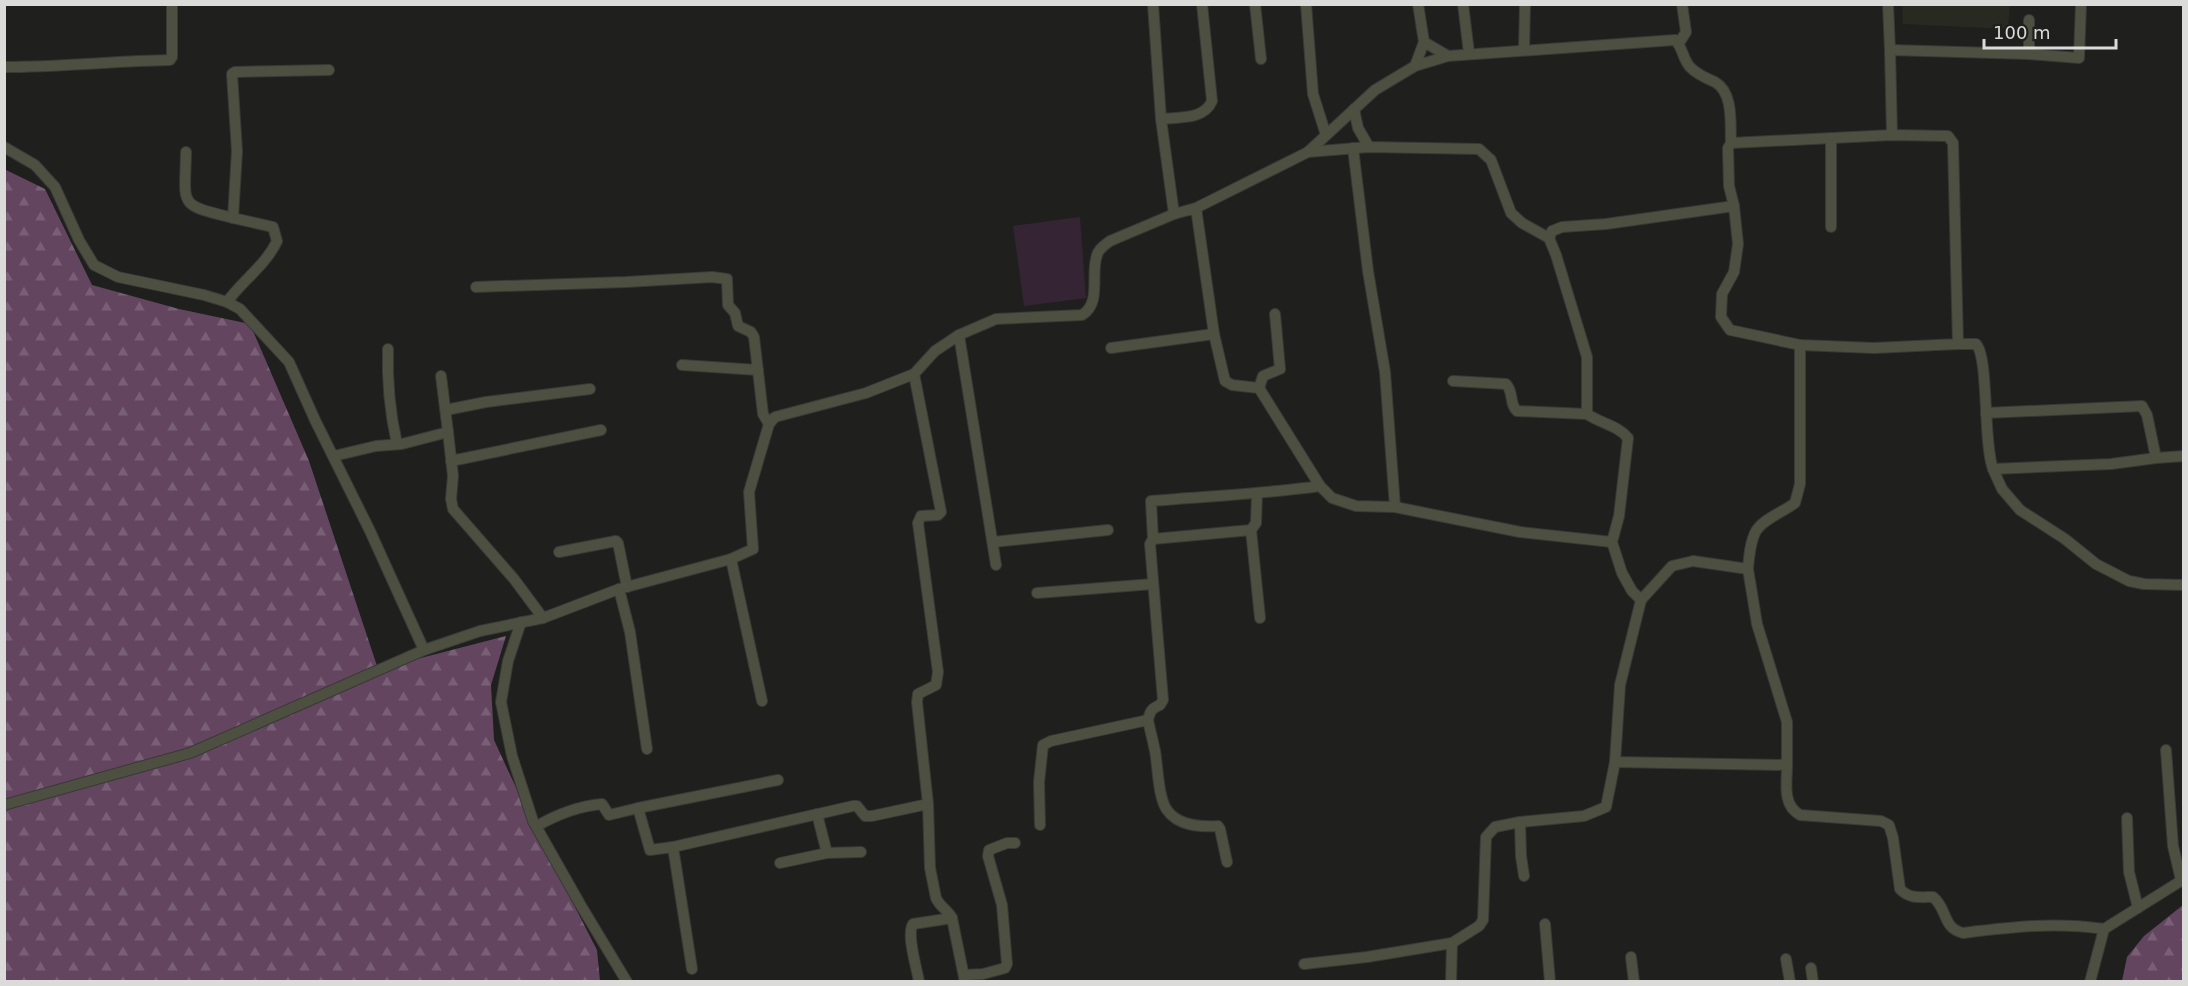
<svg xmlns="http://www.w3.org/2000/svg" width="2188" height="986" font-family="'DejaVu Sans',sans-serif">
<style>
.built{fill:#282921}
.grass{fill:#352433}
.forest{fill:url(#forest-firs)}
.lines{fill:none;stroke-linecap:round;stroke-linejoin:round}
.street-casing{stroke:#393937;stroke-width:12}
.street{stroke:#4d5040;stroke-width:10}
</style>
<defs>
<pattern id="forest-firs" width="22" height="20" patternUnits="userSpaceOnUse" patternTransform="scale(1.5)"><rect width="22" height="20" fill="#634560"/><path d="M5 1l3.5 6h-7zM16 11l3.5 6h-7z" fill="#795f76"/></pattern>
</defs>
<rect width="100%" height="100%" fill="#1f1f1d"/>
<path class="built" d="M1902,5H2010L2008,29L1903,24Z"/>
<path class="grass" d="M1080,217L1086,298L1024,306L1013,226Z"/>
<g class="forest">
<path d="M4,169L45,189L92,285L179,309L250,324L309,461L378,669L506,636L491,685L494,740L536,831L597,950L600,981H5Z"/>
<path d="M2183,905V981H2122L2127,957L2144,936Z"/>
</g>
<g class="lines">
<defs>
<g id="street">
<path d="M1153,4L1161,119L1174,214"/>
<path d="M1255,4L1261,59"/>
<path d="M1306,4L1313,94L1326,135"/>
<path d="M1418,4L1424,42L1448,56L1675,40C1683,47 1683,61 1691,68C1698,75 1706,78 1715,82C1734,93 1730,124 1731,143"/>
<path d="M1463,4L1469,53"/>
<path d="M1888,4L1890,50"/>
<path d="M1679,43L1686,32L1682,4"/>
<path d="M1524,50L1525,4"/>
<path d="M2029,54V20"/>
<path d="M1415,66L1424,42"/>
<path d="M4,67C60,67 115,61 170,60L172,57V4"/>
<path d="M1354,109L1358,128L1369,147"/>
<path d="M1161,119C1179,117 1204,120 1212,101L1202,4"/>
<path d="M1892,135L1948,136L1953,143L1958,344L1874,348L1800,345L1730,330L1721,317L1722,294L1734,272L1738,244L1734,206L1729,186L1728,148L1731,143Z"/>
<path d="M1892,135L1890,50L2029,54L2079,58L2081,4"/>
<path d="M4,147L35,165L55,187L79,240L94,265L118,277L204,295L227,302L240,309L289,362L315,420L370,531L424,650"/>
<path d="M1353,148L1368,271L1385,372L1395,507"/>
<path d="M186,152C185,207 177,204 233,218"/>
<path d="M1308,152L1369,147L1479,149L1491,160L1511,213L1522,223L1549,238L1556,255L1587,357V414C1602,424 1617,425 1628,438L1619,516L1612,542L1622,573L1632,591L1641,600L1620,685L1615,762L1606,807L1584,816L1520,822L1495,827L1486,837L1483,920L1479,926L1452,943L1451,982"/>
<path d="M1196,208L1308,152L1375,90L1415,66L1448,56"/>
<path d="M1831,227V138"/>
<path d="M1549,238L1552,231L1562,227L1606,224L1734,206"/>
<path d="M476,287L626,282L712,277L727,279L728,305L735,313L738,326L751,332L754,337L763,414L769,424"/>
<path d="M227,302C242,281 266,265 277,241L273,227L233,218L237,151L232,74L235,72L329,70"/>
<path d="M959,335L996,565"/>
<path d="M1958,344H1976C1989,357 1983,443 1993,469L2111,464L2156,458L2184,456"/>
<path d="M1111,348L1214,334"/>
<path d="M388,349C387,381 390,413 397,444"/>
<path d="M682,365L758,370"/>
<path d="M914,374L941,512L938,515L921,516L918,523L938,672L936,685L918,694L917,702L928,804L930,868L936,898C940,907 948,910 952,918L965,982"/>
<path d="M1453,381L1506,384C1514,392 1509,404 1517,411L1587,414"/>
<path d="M1259,388L1263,376L1280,369L1275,314"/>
<path d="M446,410L486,402L590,389"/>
<path d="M1986,413L2142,406L2147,415L2156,458"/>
<path d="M448,432L453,476L451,499L453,509L514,579L543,618"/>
<path d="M334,456L376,446L402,444L448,432L441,376"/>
<path d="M451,461L601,430"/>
<path d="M1993,469L2002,489L2020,510L2065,539L2096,564L2129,581L2144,584L2184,585"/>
<path d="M1251,530L1260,618"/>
<path d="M1153,539L1251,530L1256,523L1257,493"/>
<path d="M993,542L1108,530"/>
<path d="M559,552L616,541L618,543L627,587"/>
<path d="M731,559L762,701"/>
<path d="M1748,569C1749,557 1750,542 1756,531C1763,519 1783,512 1795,503L1800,484V345"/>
<path d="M619,589L630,632L647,749"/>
<path d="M1037,593L1153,584"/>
<path d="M1641,600L1672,566L1693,561L1748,569L1757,624L1787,722V765"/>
<path d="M521,622L508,661L501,702L512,756L533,821L580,904L627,982"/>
<path d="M2166,750L2173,846L2181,880"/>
<path d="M1615,762L1787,765C1787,783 1782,805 1800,815L1881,821L1889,825L1893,838L1900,889C1909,899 1920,897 1933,897C1948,909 1942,928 1963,933C2013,927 2053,922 2104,929"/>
<path d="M4,805L190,753L424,650L480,631L543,618L619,589L731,559L753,549L749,492L769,424L775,417L866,393L914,374L935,351L959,335L996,319L1082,315C1102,303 1090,274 1097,255C1099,248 1105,245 1110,241L1174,214L1196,208L1214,334L1225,381L1232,385L1259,388L1320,486L1332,498L1356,506L1395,507L1520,532L1612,542"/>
<path d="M638,808L778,780"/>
<path d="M817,814L827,853"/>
<path d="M2127,818L2129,872L2138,908"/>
<path d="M1520,822L1521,856L1524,876"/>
<path d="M1040,825L1039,782L1043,745L1051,741L1148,720"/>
<path d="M537,826C556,815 580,806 602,804L609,815L638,808L650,850L673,847L692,969"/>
<path d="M673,847L853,806H857L865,816H872L928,804"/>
<path d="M1227,862L1220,829L1218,826C1200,827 1178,826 1167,810C1158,798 1158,767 1155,751C1153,741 1150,730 1148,720C1150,711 1152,708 1160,705L1163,700L1150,544L1153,539L1151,501C1208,496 1264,494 1320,486"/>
<path d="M780,863L827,853L861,852"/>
<path d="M1545,924L1550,982"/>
<path d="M1631,957L1634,982"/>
<path d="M1786,959L1790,982"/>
<path d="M1304,964L1367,957L1452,943"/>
<path d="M1811,968L1813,982"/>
<path d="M964,975L983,974L1005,968L1007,964L1002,905L988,856L989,850L1007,843H1015"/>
<path d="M919,982C917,968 906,935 913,924L952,918"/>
<path d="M2090,982L2104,929L2184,879"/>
</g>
</defs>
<use href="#street" class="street-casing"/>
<use href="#street" class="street"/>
</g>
<rect width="2188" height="986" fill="none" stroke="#dbdbd9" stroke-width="12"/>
<path d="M1984 39v9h132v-9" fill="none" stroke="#dbdbd9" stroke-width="3"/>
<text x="1993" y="39" font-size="18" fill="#dbdbd9" stroke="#1f1f1d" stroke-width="4.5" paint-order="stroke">100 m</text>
</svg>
